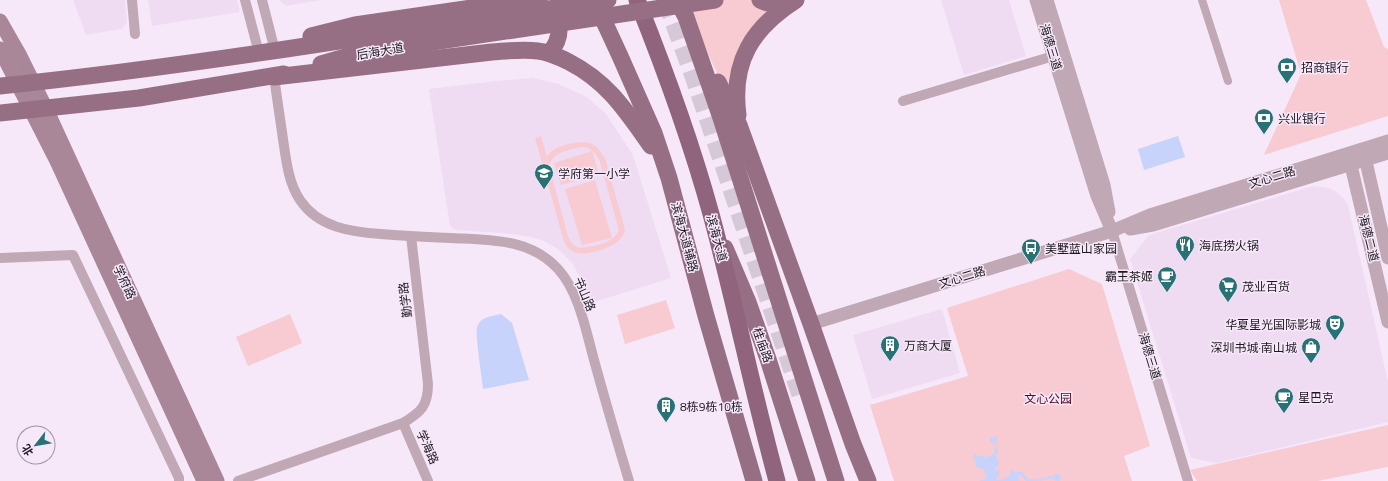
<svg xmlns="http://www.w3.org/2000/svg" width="1388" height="481" font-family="'Titillium Web','Noto Sans SC',sans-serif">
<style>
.built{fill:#efdcf3}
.green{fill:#f7cbd1;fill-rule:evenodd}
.water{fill:#c7d3fa}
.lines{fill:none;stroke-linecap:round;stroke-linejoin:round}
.trunk-tunnel{stroke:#d5c9d8;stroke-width:17;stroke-dasharray:17 8;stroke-linecap:butt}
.pedestrian{stroke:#c0a9b5;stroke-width:8}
.minor{stroke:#c0a9b5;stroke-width:10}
.tertiary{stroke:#c0a9b5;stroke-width:13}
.secondary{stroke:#a98799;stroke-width:15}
.primary{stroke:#976f85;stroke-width:17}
.trunk{stroke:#90647c;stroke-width:17}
.primary-bridge{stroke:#976f85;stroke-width:17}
.labels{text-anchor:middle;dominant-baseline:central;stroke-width:3;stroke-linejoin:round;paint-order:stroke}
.street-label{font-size:12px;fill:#1d181e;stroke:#f6e8f9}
.poi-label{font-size:12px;fill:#1d181e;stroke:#f6e8f9;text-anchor:start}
.park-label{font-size:12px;fill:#4f091e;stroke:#f6e8f9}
</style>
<rect width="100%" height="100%" fill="#f6e8f9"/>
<g class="built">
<path d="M73,0H125L127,23L121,29L86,35Z"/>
<path d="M148,0H237L240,12L152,26Z"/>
<path d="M279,0H321L286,6Z"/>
<path d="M941,0H1009L1026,56L964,75Z"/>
<path d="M532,78L559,84L587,97L606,114L633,155L671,278L591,303L583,282L572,263L558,249L542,240L526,236L502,233L456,230L450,226L429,89L496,81Z"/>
<path d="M1313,186L1328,188L1337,192L1344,199L1348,205L1388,382V422L1216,463L1191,458L1130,259L1149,235Z"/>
<path d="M942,309L960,373L872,399L853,335Z"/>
</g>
<g class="green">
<path d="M683,0H752L773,12L731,103Z"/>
<path d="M1279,0H1366L1384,47L1388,49V116L1264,155L1301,74Z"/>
<path d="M541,136L547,157C551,146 581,139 592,144C598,147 601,153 605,158L625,229C624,235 621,239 617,242C609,249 584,257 574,252C568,250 565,244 563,238L535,138ZM582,147C590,147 594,152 599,159L619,230C613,244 594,246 581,248C574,247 571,243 568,236L549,166C554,151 569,150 582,147Z"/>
<path d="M592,151L599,174L561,185L554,163Z"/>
<path d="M595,180L612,238L582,245L565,189Z"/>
<path d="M1069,269L1102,284L1150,446L1124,456L1132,481H894L870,405L968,376L947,308Z"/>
<path d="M666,300L675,328L625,344L617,315Z"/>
<path d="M290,314L302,343L248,366L236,337Z"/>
<path d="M1388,425V467L1318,481H1197L1190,470Z"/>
</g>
<g class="water">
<path d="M1178,136L1185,157L1144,170L1138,149Z"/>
<path d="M501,314L512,323L529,380L483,389C482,377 475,336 477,327C480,317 492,316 501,314Z"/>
<path d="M998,436L996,443L998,451L996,456L999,463L997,467L995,468V471L999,470V476L996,477L997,480C1002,481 1004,478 1010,476V471L1011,470L1015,472H1022L1028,479C1034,479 1042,479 1048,477C1052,476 1054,474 1058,474L1061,477L1060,481H1056L1052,478C1045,481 1034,481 1026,481L1020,475L1018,476L1019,481H979L986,478V474L982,468H977L975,465L976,461L973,457L974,454L979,457L982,454L984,458L994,454V452L996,447L995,444L990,442V438Z"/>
</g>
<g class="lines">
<path class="trunk-tunnel" d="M665,0L695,82L802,401"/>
<path class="pedestrian" d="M1202,0L1228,81"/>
<g class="minor">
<path d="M132,0L135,34"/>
<path d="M245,0L259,53"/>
<path d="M262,0L275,51"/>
<path d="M274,77C277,97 280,118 283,139C286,159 288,182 300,200C318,227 350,232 381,234C404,236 427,237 450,238C489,240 530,238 558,269C579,292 586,331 594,360C605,400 617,441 629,481"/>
<path d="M903,101L1060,54"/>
<path d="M1112,231L1188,481"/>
<path d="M0,258L73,255L179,478V481"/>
<path d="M403,423L428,481"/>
<path d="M238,481L403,423C421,412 428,406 428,384L411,236"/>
</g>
<g class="tertiary">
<path d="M1036,0L1097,196L1112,231"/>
<path d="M1047,0L1104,185L1109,212"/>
<path d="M1364,153L1388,258"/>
<path d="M1349,157L1388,322"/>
<path d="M1130,229L1153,225L1388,153"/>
<path d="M811,324L1112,231L1150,215L1388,141"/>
</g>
<g class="secondary">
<path d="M0,21L20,56L46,109L217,481"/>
<path d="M0,49L57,161L204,481"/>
</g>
<g class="primary">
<path d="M677,0L686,17L721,118L836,481"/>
<path d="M760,0C770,6 781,2 792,0"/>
<path d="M596,4L620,56L654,133L669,178L706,316L754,481"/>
<path d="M490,6C515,3 554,0 559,25C560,36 557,45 549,53"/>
<path d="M311,36L355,25L485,6L501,0"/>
<path d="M321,64L349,56L379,50"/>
<path d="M274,77L492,52C507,51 522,49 538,51C549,52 559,57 569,62C608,82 626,111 651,146"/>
<path d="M718,82L739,125L811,324L853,444L868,481"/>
<path d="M0,86C126,73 251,55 377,35"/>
<path d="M0,113L139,98L284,74"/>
<path d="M738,115C731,62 752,28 796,0"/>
<path d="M725,248L748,302L768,359L807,481"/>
</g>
<path class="trunk" d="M637,0C665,70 691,141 711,214C735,303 753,393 777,481"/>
<g class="primary-bridge">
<path d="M377,35L608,0"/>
<path d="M379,50L715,0"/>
</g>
</g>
<defs>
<symbol id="bank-pin" viewBox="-11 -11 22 30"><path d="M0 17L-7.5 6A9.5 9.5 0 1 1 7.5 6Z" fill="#287275" stroke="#f6e8f9"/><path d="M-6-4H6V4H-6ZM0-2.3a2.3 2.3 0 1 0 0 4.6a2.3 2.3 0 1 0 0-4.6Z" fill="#fff"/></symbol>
<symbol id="school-pin" viewBox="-11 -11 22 30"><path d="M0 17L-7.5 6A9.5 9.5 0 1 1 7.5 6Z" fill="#287275" stroke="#f6e8f9"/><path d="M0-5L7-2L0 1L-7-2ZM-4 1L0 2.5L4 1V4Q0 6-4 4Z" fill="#fff"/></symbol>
<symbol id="restaurant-pin" viewBox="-11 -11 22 30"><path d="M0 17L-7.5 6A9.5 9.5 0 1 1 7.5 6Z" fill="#287275" stroke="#f6e8f9"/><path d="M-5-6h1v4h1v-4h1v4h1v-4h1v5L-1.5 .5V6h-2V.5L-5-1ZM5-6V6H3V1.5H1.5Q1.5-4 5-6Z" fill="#fff"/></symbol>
<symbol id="bus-pin" viewBox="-11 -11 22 30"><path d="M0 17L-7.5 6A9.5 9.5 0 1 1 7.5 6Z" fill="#287275" stroke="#f6e8f9"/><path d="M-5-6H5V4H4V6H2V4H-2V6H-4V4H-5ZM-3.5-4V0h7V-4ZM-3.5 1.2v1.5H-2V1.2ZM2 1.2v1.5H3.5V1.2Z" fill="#fff"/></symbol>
<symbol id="cafe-pin" viewBox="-11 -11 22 30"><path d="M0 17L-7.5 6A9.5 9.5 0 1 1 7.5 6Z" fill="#287275" stroke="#f6e8f9"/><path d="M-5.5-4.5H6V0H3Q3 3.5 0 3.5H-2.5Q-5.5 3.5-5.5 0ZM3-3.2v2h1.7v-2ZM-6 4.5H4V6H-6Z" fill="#fff"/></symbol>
<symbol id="supermarket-pin" viewBox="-11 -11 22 30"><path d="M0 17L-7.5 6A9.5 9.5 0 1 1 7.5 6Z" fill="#287275" stroke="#f6e8f9"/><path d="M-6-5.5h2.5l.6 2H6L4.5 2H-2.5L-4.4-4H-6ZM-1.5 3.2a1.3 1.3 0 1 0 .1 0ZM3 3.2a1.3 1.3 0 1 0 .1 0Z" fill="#fff"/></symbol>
<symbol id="theatre-pin" viewBox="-11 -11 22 30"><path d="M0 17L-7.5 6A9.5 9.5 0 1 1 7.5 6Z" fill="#287275" stroke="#f6e8f9"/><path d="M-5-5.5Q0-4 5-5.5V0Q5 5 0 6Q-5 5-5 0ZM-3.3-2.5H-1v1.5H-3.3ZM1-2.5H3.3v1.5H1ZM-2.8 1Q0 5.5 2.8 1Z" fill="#fff"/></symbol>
<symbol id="building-pin" viewBox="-11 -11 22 30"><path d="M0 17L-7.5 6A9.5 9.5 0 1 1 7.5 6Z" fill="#287275" stroke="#f6e8f9"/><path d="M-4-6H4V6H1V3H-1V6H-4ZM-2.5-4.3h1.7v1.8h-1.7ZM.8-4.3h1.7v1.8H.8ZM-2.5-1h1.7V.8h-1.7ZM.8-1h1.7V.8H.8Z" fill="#fff"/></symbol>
<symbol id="shop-pin" viewBox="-11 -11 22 30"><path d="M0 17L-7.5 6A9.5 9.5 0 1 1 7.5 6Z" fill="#287275" stroke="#f6e8f9"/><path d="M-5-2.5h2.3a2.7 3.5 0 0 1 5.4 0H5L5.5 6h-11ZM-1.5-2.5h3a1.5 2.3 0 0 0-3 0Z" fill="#fff"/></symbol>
</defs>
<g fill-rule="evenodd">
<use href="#bank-pin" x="1276" y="56" width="22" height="30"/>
<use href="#bank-pin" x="1253" y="107" width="22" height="30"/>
<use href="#school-pin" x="533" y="162" width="22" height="30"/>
<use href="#restaurant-pin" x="1174" y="234" width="22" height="30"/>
<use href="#bus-pin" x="1020" y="237" width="22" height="30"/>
<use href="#cafe-pin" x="1156" y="265" width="22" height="30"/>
<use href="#supermarket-pin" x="1217" y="275" width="22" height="30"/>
<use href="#theatre-pin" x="1324" y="313" width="22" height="30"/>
<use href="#building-pin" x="879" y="334" width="22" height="30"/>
<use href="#shop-pin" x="1300" y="336" width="22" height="30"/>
<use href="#cafe-pin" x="1273" y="386" width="22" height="30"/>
<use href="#building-pin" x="655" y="395" width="22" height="30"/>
</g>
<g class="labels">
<g class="street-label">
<text transform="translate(1051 47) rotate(73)">海德三道</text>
<text transform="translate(380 51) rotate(-10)">后海大道</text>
<text transform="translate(1272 177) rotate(-17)">文心二路</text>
<text transform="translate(685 237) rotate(75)">滨海大道辅路</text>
<text transform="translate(717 238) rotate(75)">滨海大道</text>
<text transform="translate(1369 238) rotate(76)">海德二道</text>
<text transform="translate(962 277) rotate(-17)">文心二路</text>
<text transform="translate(125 282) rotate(65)">学府路</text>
<text transform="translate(585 294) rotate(67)">书山路</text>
<text transform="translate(405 300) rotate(-97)">勤学路</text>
<text transform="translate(763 345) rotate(70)">桂庙路</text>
<text transform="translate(1150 356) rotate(73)">海德三道</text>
<text transform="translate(428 447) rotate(66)">学海路</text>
</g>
<g class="poi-label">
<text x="1301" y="67">招商银行</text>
<text x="1278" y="118">兴业银行</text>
<text x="558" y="173">学府第一小学</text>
<text x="1199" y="245">海底捞火锅</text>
<text x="1045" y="248">美墅蓝山家园</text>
<text x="1153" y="276" text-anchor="end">霸王茶姬</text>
<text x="1242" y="286">茂业百货</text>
<text x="1321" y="324" text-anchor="end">华夏星光国际影城</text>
<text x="904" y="345">万商大厦</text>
<text x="1297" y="347" text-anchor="end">深圳书城·南山城</text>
<text x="1298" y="397">星巴克</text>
<text x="680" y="406">8栋9栋10栋</text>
</g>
<g class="park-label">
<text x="1048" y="398">文心公园</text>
</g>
</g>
<g transform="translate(36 445) rotate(239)"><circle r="19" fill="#f6e8f9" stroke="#9f95a1"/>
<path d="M0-3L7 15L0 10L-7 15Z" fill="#287275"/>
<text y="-6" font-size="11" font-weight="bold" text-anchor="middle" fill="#1d181e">北</text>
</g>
</svg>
